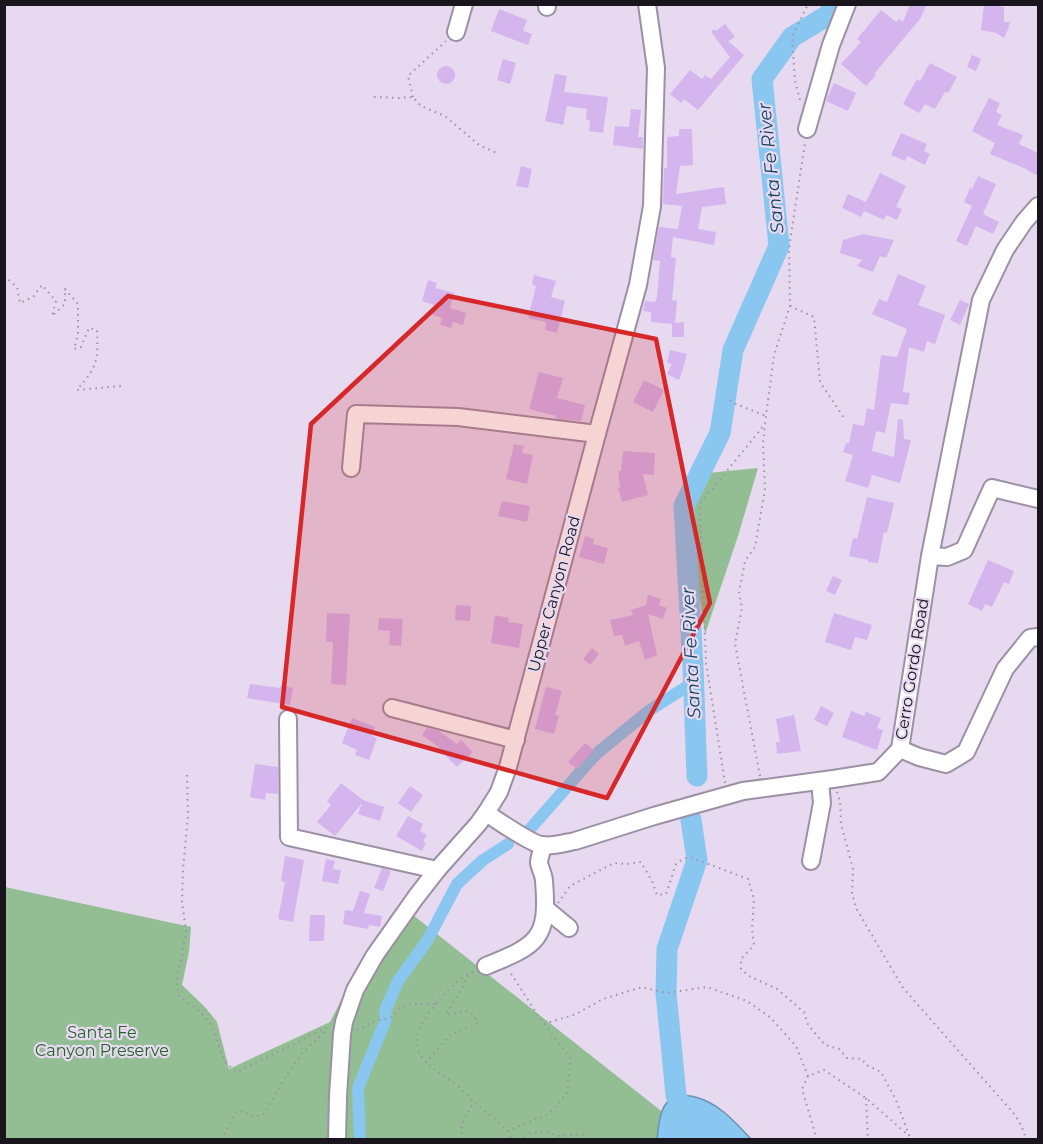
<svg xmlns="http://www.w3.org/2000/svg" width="1043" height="1144" font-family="Montserrat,sans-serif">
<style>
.green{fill:#93be93}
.water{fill:#8ac7f0;stroke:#6892b1;stroke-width:1.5}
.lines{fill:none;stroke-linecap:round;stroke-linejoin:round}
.canal{stroke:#8ac7f0;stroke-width:12}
.river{stroke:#8ac7f0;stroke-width:21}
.building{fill:#d5b5ee}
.minor-casing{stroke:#9c90a5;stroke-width:20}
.path{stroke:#9c92a4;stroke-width:2;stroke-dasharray:1.5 4.5;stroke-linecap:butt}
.minor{stroke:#fff;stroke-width:16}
.marked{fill:#d62828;fill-opacity:0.2;stroke:#d62828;stroke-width:4.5;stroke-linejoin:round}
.labels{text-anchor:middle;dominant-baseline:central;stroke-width:4.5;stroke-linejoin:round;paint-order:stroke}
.street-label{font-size:16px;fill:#19151d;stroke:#e6d9f0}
.park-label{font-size:16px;fill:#236528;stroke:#e6d9f0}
.water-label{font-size:18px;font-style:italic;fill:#154460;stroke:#e6d9f0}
</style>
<rect width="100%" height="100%" fill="#e6d9f0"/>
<g class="green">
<path d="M758,468L738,536L705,634L694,559L691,507L708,473Z"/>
<path d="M5,887L191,927L189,952L182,985L205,1007L217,1022L229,1069L330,1022L362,960L404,908L698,1140H5Z"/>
</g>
<path class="water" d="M676,1095C682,1096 689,1095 695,1097C719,1103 735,1122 751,1139H657C659,1123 659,1104 676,1095Z"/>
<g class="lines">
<g class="canal">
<path d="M530,829L596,754L650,710L694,682"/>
<path d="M360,1140L358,1088L386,1019L385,1011L398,981L427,941L457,884L483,860L508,844"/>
</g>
<g class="river">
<path d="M697,776L693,667L684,506L720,433L733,350L779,246L762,79L792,37L830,14L832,4"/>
<path d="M691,820L697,860L667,949L666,993L676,1095L692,1140"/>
</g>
</g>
<g class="building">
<path d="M910,4H927L920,19L874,74L876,75L866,86L841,64L861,42L857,39L881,10L896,22L899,19L903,22Z"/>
<path d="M984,4L1004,7V22H1010L1008,29L1004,38L996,33L981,30Z"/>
<path d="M499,9L527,20L523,31L532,34L528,45L491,31Z"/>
<path d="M725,24L735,37L728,41L744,55L698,110L684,99L681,103L670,94L690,70L702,79L705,75L711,79L730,57L711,32L714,29L716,31Z"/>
<path d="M972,55L981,59L976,71L967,67Z"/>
<path d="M503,59L516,63L510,84L497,80Z"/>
<path d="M930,63L957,77L948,93L945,92L935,109L925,104L919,113L903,104L917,79L920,81Z"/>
<circle cx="446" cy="75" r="9"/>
<path d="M555,74L567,76L564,92L608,97L603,133L589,131L590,121L586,119L587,109L567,106L563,125L545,121Z"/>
<path d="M834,83L856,93L848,111L826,101Z"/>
<path d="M989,98L1000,103L996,112L1002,115L997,125L1023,135L1019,144L1038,153V176L1026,169L990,154L995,143L972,131Z"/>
<path d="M631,109L641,110L638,137H643V149L613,145L615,126L629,127Z"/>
<path d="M679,129H692L693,165L680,166L676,194L724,187L726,204L702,207L698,229L716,232L714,245L673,237L671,257L676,258L672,300L677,301L675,323L684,322V337H672V324L651,322V312L643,311L645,301L655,302L657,297L660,261L653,260L659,227L678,229L682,206L663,204L664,168H667V137L679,136Z"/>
<path d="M901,133L927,144L924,151L930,154L925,165L907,156L905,161L891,155Z"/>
<path d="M521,166L532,169L528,188L516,186Z"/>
<path d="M880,173L906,186L896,207L902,209L897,220L886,215L884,220L864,211L861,217L842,208L848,194L866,202Z"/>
<path d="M978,176L996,184L983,214L999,222L993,234L976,226L967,246L956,241L972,206L964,202L970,188L972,189Z"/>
<path d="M863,234L894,240L886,258L880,256L873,272L857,266L862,260L840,253L843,240Z"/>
<path d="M898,274L926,286L918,305L945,315L935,344L927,341L924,352L909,347L903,392L910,393L908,405L891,403L885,433L876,431L872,451L894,457L898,419L903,420L904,439L911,440L900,483L872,475L868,488L845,481L853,455L843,452L846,443H849L853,424L864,426L867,408L874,410L881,355L897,357L907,329L872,314L879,299L887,302Z"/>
<path d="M534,275L556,281L551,297L565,301L557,333L545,330L546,322L528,318L536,286L532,285Z"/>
<path d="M428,280L437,283L435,288L454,293L450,308L466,313L463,325L453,322L451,328L440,325L442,318L431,314L434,305L422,301Z"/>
<path d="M960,300L969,304L960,325L950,320Z"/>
<path d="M670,350L687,354L682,372L679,380L667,374L672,364L667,363Z"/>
<path d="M539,372L563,378L557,398L585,405L581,421L559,419L555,418L556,416L529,409Z"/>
<path d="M644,380L664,390L653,412L633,402Z"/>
<path d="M514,444L524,446L522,453L533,455L527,484L506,479Z"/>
<path d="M623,451L655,453L654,475L643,474L648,495L622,502L618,488H620L618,471H621Z"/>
<path d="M867,497L894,503L887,533L884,532L878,563L868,562V560L849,556L853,538L857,539Z"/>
<path d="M502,501L530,506L527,522L498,516Z"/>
<path d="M585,536L594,539L593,544L608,548L604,564L579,557Z"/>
<path d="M988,560L1014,571L1009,584L1004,582L992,607L985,604L982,611L968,604Z"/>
<path d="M833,576L842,580L835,595L826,591Z"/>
<path d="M648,595L661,599L659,605L667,608L663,619L648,614L657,655L645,660L639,641L625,646L622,635L614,636L610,620L633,615L631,610L646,605Z"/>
<path d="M456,605L471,606L470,621L455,620Z"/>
<path d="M327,613L350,614L346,685L331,684L333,642H326Z"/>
<path d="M834,613L872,625L867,640L855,637L851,650L825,642Z"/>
<path d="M495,615L509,618L508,622L523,624L519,648L491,643Z"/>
<path d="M379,618L403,619L401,646L389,645L390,631L378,630Z"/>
<path d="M592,648L599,654L590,665L583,659Z"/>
<path d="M250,684L280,688V686L293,688L290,705L247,698Z"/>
<path d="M546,687L562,691L555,715L559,716L554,734L535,729Z"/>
<path d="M821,706L834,713L827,726L814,720Z"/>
<path d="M851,711L864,716L866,712L881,718L877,728L883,730L877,750L842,737Z"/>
<path d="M794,715L801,751L777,754L776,742H780L776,719Z"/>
<path d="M352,718L375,727L372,736L377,738L369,760L355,755L357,750L342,743Z"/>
<path d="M427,728L439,731L457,744L461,740L473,752L457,767L446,756L448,754L422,735Z"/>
<path d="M585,743L594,750L577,769L568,762Z"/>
<path d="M255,764L278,767V794L266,793L265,800L250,797Z"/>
<path d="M341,783L363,800L384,807L380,821L358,814L362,803L335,836L317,822L331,805L327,801Z"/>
<path d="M410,786L423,795L411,812L398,803Z"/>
<path d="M408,816L423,824L420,831L427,835L423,841L426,843L422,851L396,836Z"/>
<path d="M285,856L304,860L293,922L278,919L285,882L281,881Z"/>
<path d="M326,859L335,861L333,869L341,870L338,884L322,881Z"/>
<path d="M382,868L391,871L383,891L374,888Z"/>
<path d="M360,891L370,894L364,913L382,916L380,927L369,925L368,929L343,924L345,910L353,911Z"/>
<path d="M310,915H325L324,941H309Z"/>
</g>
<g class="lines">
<defs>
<g id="minor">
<path d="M547,7V4"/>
<path d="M456,32L464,4"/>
<path d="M807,129L831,45L847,4"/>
<path d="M351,468L356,414L458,417L597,434"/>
<path d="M930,556L947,557L964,550L992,488L1038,499"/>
<path d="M392,708L516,740"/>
<path d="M288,719L289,837L437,870"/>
<path d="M900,749L919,757L946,764L966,752L1005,669L1030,638L1038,637"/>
<path d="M486,813C499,821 528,842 541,845C552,847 564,843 575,841L654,816L743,791L833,779L878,772L900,749L930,556L981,300L1005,250L1024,222L1038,206"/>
<path d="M811,861L822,803L820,781"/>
<path d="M546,909L569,928"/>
<path d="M486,966C538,945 549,939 544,881C544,875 540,869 539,863C539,858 542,851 543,845"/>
<path d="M337,1140L338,1096L342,1034L344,1022L355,990L375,955L416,897L437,870L478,824L486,813L499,792L508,767L597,434L638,285L652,206L656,68L647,4"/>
</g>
</defs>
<use href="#minor" class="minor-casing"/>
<g class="path">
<path d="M374,97L398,98L413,97L421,106L445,116L479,145L499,154"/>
<path d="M413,97L408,76L446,41"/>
<path d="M800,100L795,81L792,37L808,4"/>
<path d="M4,276L17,287L20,303L33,297L42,285L56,301L52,316L65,304V289L78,304V334L74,349L81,347L89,328L97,330C98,362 98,365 77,390L121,386"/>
<path d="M790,306L814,317L820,382L844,418"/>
<path d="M730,400L736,404L766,416"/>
<path d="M187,775L188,816L183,869L182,902L186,930L183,950L176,981L179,996C193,1006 207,1015 214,1031C222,1050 218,1059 237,1072L328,1027"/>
<path d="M760,776L735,644L742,608L739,593L745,561L755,547L765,489L763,443L765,424"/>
<path d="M725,783L706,663L700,504L765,424L774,355L790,306L789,248L805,143"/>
<path d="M837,792L840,801L841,824L853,869L852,893L856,908L903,988L1016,1116L1024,1132L1026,1140"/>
<path d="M558,903L570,886L614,863L627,864L641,862L652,881L657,895L666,894L676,864L683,859L690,857L748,879L754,899L752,930L754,945L741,959V969L749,976L777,989L804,1012L808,1025L825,1045L839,1049L847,1058L862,1059L866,1065L881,1072L896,1100L911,1140"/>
<path d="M473,972C453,982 442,995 429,1013C402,1050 423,1061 452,1082C464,1090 472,1101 483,1110C493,1117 508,1127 512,1140"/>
<path d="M544,1024L576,1014L603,999L642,987L666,993L707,987L747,1001L770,1017L796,1046L808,1076"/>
<path d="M357,1030L376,1021L393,1017L399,1008L412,1004H436"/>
<path d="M426,1063L451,1034L475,1025L478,1023L474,1015L466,1011L446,1015L469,976"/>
<path d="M866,1098L868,1140"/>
<path d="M507,1131L549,1114L567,1093L571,1059L539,1017L510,972"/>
<path d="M222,1140L234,1114L243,1111L254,1117L264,1114L286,1076L302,1053L324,1033H328"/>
<path d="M462,1140L461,1125L474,1101"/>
<path d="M519,1140L528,1134L543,1131L558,1136L586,1134"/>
<path d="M817,1140L802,1089L808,1076L824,1070L866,1098L909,1136"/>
</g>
<use href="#minor" class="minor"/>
</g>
<path class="marked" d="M448,296L656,339L710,603L607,798L282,707L311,424Z"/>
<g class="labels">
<g class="street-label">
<text transform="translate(554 594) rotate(-75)">Upper Canyon Road</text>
<text transform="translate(912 669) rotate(-81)">Cerro Gordo Road</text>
</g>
<g class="park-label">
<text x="102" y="1032">Santa Fe<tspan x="102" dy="18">Canyon Preserve</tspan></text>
</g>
<g class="water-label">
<text transform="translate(771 168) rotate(-96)">Santa Fe River</text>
<text transform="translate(691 653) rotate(-93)">Santa Fe River</text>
</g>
</g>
<rect width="1043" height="1144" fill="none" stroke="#19151d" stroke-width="12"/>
</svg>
